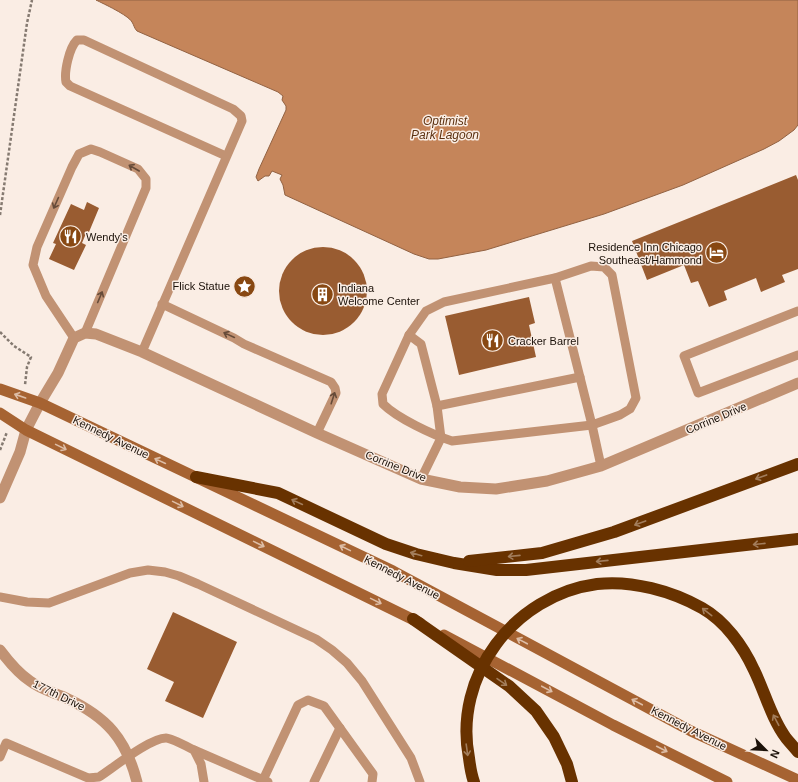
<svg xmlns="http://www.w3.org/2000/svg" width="798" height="782" font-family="Helvetica,sans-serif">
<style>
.water{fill:#c5855a;stroke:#926242}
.building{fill:#995c31}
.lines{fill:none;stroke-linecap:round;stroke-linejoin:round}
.path{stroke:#857a71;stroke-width:2.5;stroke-dasharray:3 2;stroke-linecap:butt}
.service{stroke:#c19273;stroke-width:9}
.minor{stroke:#c19273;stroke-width:11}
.tertiary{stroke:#c19273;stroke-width:11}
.secondary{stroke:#a66332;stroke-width:11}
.motorway{stroke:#683200;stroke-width:12}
.oneway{stroke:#664b39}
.oneway2{stroke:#ddbda6}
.oneway3{stroke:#a27d5b}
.labels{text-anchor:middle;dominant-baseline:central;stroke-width:3;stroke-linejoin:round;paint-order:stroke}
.poi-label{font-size:11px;fill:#1b1109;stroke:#faede4;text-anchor:start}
.street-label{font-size:11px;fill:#1b1109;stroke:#faede4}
.water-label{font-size:12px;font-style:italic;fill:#5c3110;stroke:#faede4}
</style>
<rect width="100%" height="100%" fill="#faede4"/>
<path class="water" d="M96,0H798V125L794,130L779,141L764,149L683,185L604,214L486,250L438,259H429L414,254L285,195L283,185L280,179L282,175L272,171L269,176H265L258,181L256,177L259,169L286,110V106L282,100L283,96L278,92L137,31C134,28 134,25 132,22C128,15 104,4 96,0Z"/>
<g class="building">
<path d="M796,175L798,180V269L782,275L785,282L761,292L756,278L724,291L727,300L709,307L698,281L691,283L684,265L647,280L632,241Z"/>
<path d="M87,202L99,208L89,232L87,231L82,243L86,245L74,270L49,259L56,244L53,243L71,204L84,210Z"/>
<circle cx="323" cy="291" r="44"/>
<path d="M529,297L535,323L529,325L536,357L459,375L445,316Z"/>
<path d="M173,612L237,642L203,718L165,701L174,682L147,669Z"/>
</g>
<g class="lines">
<g class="path">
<path d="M0,215L27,23L32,0"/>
<path d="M0,332L14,346L31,357L27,367L25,385"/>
<path d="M0,450L7,432"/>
</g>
<g class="service">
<path d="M591,266L604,267L612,275L636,398L630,409L620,415L592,425L452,441C433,435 397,418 383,404L382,394L409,335L426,311L444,302L555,278Z"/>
<path d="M555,278L592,425L601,466"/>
<path d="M162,304L234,338L244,344L331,382L335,388L336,393L317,433"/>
<path d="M798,311L684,356L698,393L798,355"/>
<path d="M409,335L421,344L437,406L441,438L421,479"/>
<path d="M74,338L46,296L33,265L37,247L72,167L79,154L91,149L100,152L138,169L146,179V188L85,333"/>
<path d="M142,352L242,121L241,116L233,109L84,40H77C69,48 64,72 66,82L70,86L226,156"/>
<path d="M437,406L580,377"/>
<path d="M0,597L27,602L49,603L130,573L148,570L165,572L179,576L198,584L316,639L332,650L347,663L362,681L411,758L420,782"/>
<path d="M194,750L268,782"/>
<path d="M0,757L6,743L88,778L99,777C113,768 150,738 166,738C171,738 188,747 194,750L201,764L204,782"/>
<path d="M263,780L298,705L308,700L324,706L373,774L372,782"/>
<path d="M314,782L340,728"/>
</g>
<path class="minor" d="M40,403L58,373L74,338L85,333L96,334L142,352L317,433L421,479L460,487L496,489L547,481L601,466L798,383"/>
<g class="tertiary">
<path d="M0,498L20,452L26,430L40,403"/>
<path d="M0,650C9,662 18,673 30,681C40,689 55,693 66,698C107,717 126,739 137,782"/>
</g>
<g class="secondary">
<path d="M0,389L40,403L393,571L691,731L798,780"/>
<path d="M0,413L26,430L420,623"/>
<path d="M444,635L613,725L727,782"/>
</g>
<g class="motorway">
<path d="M196,477L278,493L386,544L416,554L454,563L497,570H526L798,539"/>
<path d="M469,561L542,553L614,532L798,464"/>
<path d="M413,619L509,686L536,711L554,737L567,764L572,782"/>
<path d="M474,782C471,774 470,766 469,758C453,676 514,595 597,584C632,580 672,591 702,608C725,621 743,646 754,670C765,692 771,718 786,738C790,743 794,747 798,752"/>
</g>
</g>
<defs><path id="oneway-shaft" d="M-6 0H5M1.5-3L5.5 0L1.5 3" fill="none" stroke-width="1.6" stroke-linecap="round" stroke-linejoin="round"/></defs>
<g class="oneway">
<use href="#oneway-shaft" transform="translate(134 168) rotate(-150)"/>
<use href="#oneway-shaft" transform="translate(56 203) rotate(114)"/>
<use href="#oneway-shaft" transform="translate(100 297) rotate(-67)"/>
<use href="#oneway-shaft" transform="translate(229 335) rotate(-155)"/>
<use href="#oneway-shaft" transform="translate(333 398) rotate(-72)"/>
</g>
<g class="oneway2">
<use href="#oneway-shaft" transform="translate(20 396) rotate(-161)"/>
<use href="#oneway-shaft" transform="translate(61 447) rotate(26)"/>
<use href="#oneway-shaft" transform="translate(160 461) rotate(-155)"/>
<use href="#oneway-shaft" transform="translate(178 504) rotate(26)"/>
<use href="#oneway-shaft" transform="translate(259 544) rotate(26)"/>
<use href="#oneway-shaft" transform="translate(345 548) rotate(-154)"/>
<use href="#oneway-shaft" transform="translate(376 601) rotate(26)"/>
<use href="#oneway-shaft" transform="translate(522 641) rotate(-152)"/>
<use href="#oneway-shaft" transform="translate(547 689) rotate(28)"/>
<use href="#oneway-shaft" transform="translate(637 702) rotate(-152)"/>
<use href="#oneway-shaft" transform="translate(662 749) rotate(27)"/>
</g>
<g class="oneway3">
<use href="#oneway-shaft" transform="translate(761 477) rotate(160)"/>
<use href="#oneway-shaft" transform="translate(297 502) rotate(-155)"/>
<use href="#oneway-shaft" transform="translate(640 523) rotate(160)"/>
<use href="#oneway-shaft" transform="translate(759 544) rotate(174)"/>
<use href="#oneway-shaft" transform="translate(416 554) rotate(-164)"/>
<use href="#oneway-shaft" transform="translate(514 556) rotate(174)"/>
<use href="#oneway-shaft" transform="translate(602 561) rotate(174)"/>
<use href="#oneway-shaft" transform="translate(707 612) rotate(-142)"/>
<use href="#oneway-shaft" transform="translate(502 682) rotate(35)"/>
<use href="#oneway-shaft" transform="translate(776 720) rotate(-118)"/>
<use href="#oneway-shaft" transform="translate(467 750) rotate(82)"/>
</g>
<defs>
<symbol id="restaurant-disc" viewBox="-11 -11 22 22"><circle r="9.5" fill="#884812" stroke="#faede4"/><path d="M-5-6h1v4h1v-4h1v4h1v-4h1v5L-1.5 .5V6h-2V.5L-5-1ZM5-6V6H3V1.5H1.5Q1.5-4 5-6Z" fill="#fff"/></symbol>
<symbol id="hotel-disc" viewBox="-11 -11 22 22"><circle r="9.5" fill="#884812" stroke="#faede4"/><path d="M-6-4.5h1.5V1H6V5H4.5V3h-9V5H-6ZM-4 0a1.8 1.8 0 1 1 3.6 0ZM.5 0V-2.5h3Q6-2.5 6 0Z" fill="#fff"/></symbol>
<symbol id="sight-disc" viewBox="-11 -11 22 22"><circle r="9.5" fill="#884812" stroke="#faede4"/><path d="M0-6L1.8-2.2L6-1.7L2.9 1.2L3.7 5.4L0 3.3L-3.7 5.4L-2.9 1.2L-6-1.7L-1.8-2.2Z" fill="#fff"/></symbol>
<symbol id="building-disc" viewBox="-11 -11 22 22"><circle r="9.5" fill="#884812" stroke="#faede4"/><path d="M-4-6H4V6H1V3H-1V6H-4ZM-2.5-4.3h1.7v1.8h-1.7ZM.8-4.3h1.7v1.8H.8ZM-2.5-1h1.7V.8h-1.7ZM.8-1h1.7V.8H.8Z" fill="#fff"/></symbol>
</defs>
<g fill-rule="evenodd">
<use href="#restaurant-disc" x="58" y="224" width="25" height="25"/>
<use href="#hotel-disc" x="704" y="240" width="25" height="25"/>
<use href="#sight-disc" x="232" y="274" width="25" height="25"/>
<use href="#building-disc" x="310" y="282" width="25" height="25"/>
<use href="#restaurant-disc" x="480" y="328" width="25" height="25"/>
</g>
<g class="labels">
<g class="poi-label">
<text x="86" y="237">Wendy's</text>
<text x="702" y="247" text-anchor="end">Residence Inn Chicago<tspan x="702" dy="13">Southeast/Hammond</tspan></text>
<text x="230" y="286" text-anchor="end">Flick Statue</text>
<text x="338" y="288">Indiana<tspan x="338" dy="13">Welcome Center</tspan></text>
<text x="508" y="341">Cracker Barrel</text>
</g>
<g class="street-label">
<text transform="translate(716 418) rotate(-23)">Corrine Drive</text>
<text transform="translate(111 437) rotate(26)">Kennedy Avenue</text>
<text transform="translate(396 466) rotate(22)">Corrine Drive</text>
<text transform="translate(402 577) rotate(27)">Kennedy Avenue</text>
<text transform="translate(59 695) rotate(26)">177th Drive</text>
<text transform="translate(689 728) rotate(27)">Kennedy Avenue</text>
</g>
<g class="water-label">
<text x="445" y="121">Optimist<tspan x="445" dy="14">Park Lagoon</tspan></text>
</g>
</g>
<g transform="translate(766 750) rotate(114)" stroke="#faede4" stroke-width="3" paint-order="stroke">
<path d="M0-3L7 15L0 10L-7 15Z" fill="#1b1109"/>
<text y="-6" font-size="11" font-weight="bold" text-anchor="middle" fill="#1b1109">N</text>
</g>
</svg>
